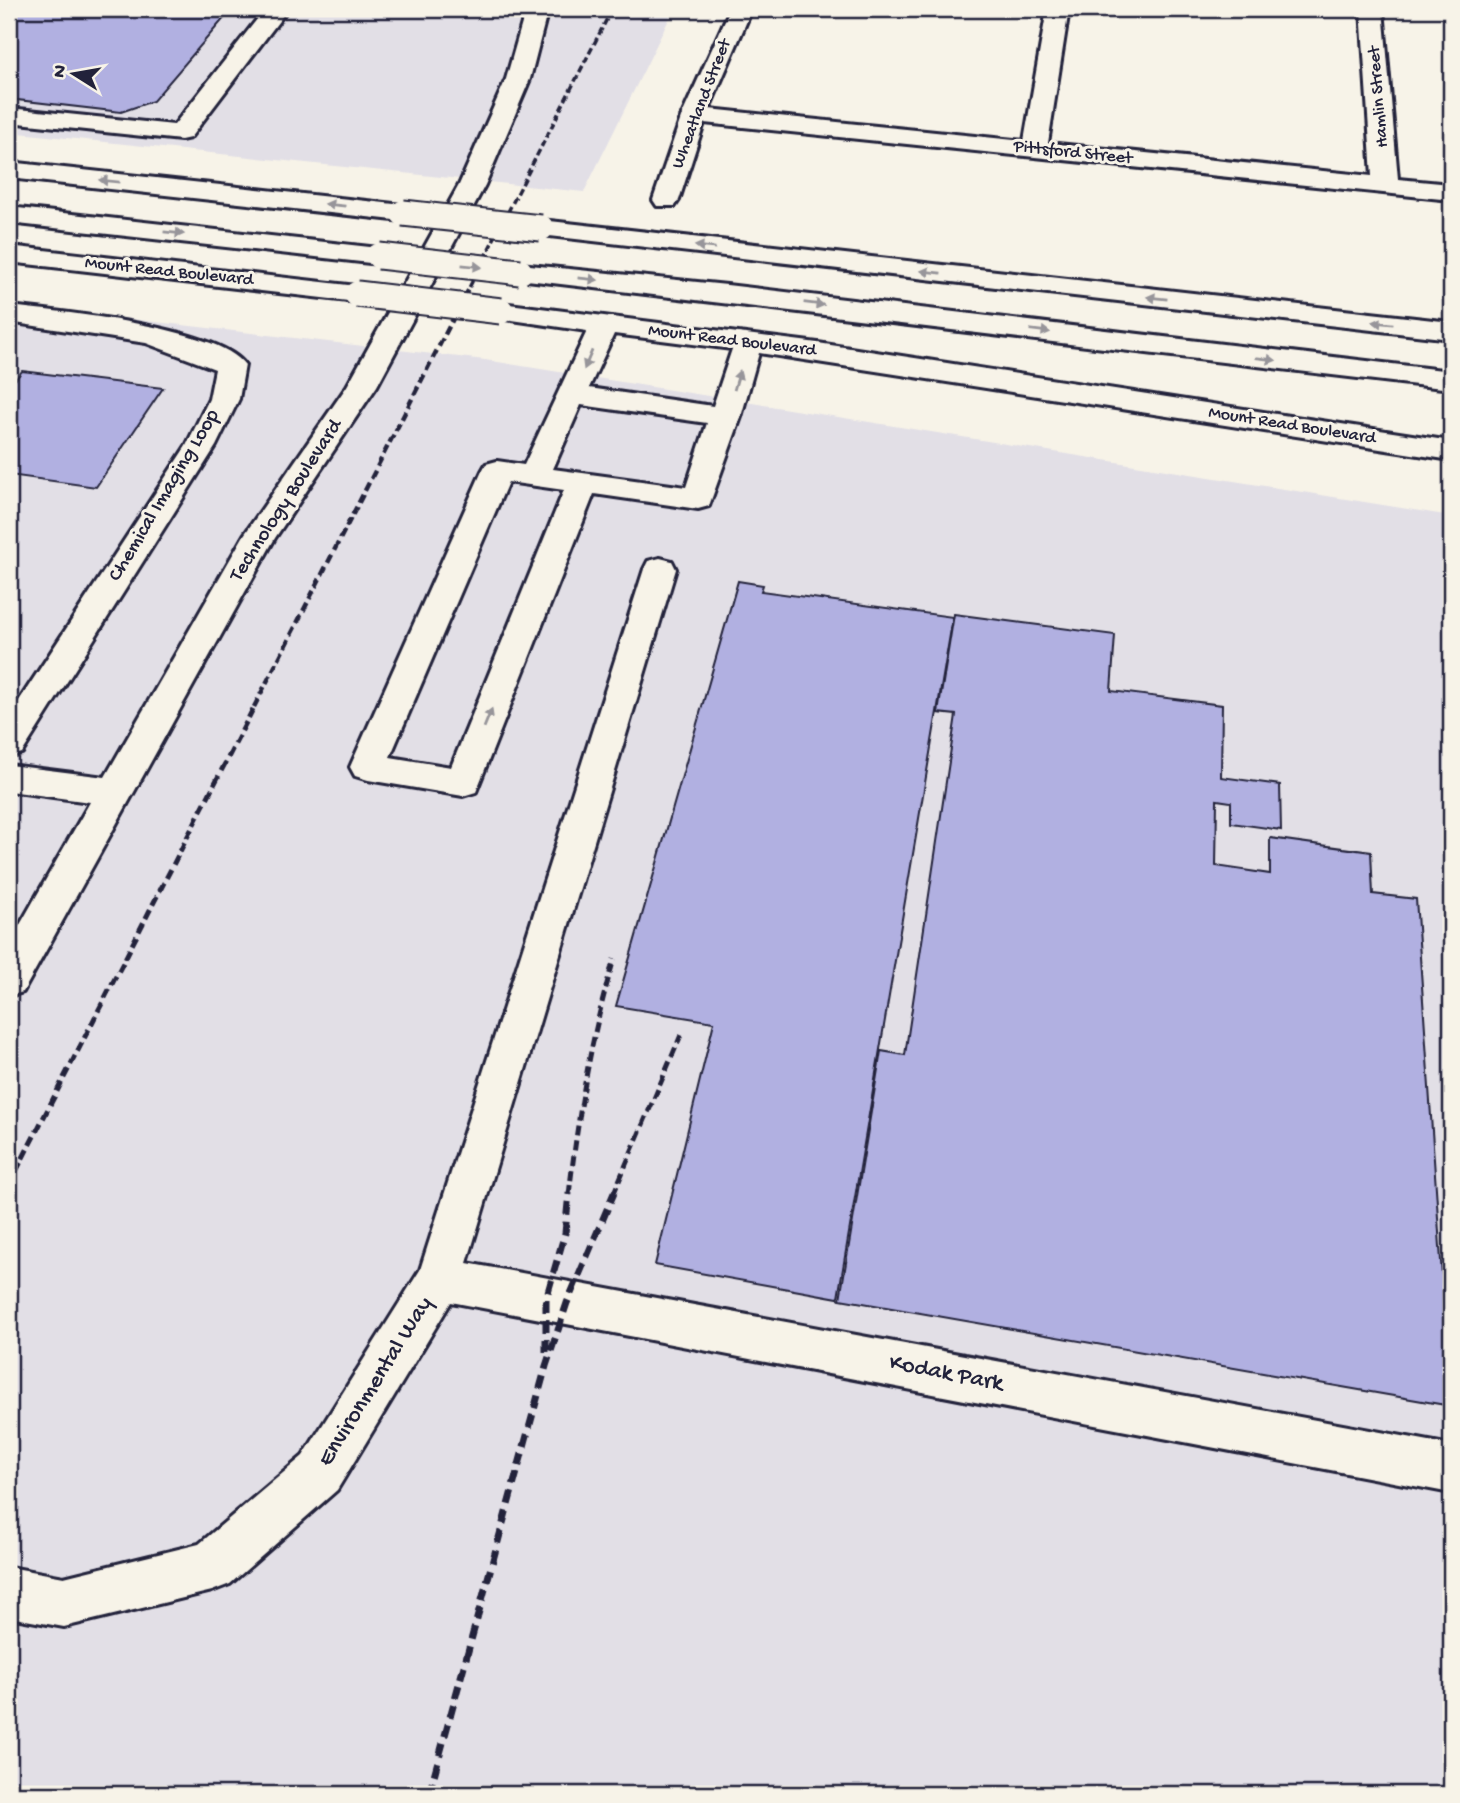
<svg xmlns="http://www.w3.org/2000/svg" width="1460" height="1803" font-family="'Gochi Hand',sans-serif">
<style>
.built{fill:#e2dfe6}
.building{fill:#b1b0e1;stroke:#22223b;stroke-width:2}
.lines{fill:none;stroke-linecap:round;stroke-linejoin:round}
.minor-casing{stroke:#22223b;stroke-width:6}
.major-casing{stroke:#22223b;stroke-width:6}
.minor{fill:#f7f3e8;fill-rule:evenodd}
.major{fill:#f7f3e8;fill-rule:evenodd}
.rail-far3{stroke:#22223b;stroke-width:3.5;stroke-dasharray:7 3.5;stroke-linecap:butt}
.rail-far2{stroke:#22223b;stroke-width:4.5;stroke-dasharray:9 4.5;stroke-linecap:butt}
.rail-far1{stroke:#22223b;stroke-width:5;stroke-dasharray:10 5;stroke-linecap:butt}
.rail{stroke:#22223b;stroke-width:7;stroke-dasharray:13 7;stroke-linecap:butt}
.minor-bridge-casing{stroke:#22223b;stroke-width:29;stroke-linecap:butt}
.major-bridge-casing{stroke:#22223b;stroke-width:29;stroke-linecap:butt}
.minor-bridge{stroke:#f7f3e8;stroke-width:25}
.major-bridge{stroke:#f7f3e8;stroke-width:25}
.oneway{fill:#97959a}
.labels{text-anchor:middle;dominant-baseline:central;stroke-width:6;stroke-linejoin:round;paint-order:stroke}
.far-street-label{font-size:18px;fill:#22223b;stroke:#f7f3e8}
.street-label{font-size:21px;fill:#22223b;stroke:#f7f3e8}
.near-street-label{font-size:24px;fill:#22223b;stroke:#f7f3e8}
</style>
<rect width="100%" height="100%" fill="#f7f3e8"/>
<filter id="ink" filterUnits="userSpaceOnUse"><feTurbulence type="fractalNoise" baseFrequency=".0143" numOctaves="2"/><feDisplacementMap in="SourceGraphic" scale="14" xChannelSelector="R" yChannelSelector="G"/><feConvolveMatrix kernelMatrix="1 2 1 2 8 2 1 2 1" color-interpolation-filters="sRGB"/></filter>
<g filter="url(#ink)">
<g class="built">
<path d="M9,9H674L584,192L9,132Z"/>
<path d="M9,305L485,360L1451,516V1794H9Z"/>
</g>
<g class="building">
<path d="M9,9H232L153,101L121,112L9,99Z"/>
<path d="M22,371L163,388L96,487L9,475V388Z"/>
<path d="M738,581L763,585L761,591L953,617L838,1298L655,1265L714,1022L616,1006Z"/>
<path d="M954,614L1115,635L1111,691L1222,705L1221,777L1280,785L1281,830L1231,823V802L1217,800L1216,866L1270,874V838L1371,852L1373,894L1416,899L1451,1406L840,1299L881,1051L905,1055L956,715L938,713Z"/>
</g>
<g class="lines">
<defs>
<g id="minor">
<path d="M265,9H288L190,138L181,140L9,122V108L174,125Z"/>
<path d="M526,9H548L530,79L485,185L377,386L275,538L23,992L9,996V944L90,802L9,791V765L105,777L244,535L347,386L459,185L506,79Z"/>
<path d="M730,9H752L709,109L1024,141L1047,9H1069L1048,143L1372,176L1361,9H1383L1398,179L1451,184V200L704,123L679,200L675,206H657L653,200L682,115Z"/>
<path d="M9,246L357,286L367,288L371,294L367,300L357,302L9,262Z"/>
<path d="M501,303L818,343L1451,441V460L759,353L741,417L709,506L698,509L594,494L476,792L463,796L368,780L355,776L350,767L482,471L486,464L497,461L524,465L587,331L491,317L487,311L491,305ZM614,334L732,349L713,406L589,388ZM581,405L707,423L686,487L553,469ZM508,482L564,490L451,767L390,757Z"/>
<path d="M9,306C56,311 219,327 245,365L239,399L216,446L22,753L9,757V716L186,446L209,399L215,369L146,343L9,322Z"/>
<path d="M660,558L672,561L676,569L467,1263L1451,1445V1493L451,1302L337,1490L230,1584L212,1591L64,1627L9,1617V1567L64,1577L199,1544L303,1456L420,1270L644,569L648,561Z"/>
</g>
<g id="major">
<path d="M9,162L403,205L412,207L416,213L412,219L403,221L9,178Z"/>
<path d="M9,207L379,248L389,250L393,256L389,262L379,264L9,223Z"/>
<path d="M541,220L1451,322V339L532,234L528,228L532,222Z"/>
<path d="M520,264L727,285L1451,371V389L510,278L506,272L510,266Z"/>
</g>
</defs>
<use href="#minor" class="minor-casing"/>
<use href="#major" class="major-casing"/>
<use href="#minor" class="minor"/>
<use href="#major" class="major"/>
<path class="rail-far3" d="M455,315L612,9"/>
<path class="rail-far2" d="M254,707L456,313"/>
<g class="rail-far1">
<path d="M9,1185L255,705"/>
<path d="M569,1195C578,1115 591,1036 614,959"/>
<path d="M613,1195L681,1035"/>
</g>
<g class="rail">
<path d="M546,1352V1299L565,1233L569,1193"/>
<path d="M429,1794L546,1366L567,1303L614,1193"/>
</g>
<defs>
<path id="minor-bridge" d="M357,294L501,311"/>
<g id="major-bridge">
<path d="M403,213L541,228"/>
<path d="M379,256L520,272"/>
</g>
</defs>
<use href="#minor-bridge" class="minor-bridge-casing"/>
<use href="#major-bridge" class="major-bridge-casing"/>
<use href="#minor-bridge" class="minor-bridge"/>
<use href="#major-bridge" class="major-bridge"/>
</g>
<defs><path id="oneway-solid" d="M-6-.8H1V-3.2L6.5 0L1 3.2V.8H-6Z" transform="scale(1.75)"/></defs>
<g class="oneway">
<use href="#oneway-solid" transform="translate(109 181) rotate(-174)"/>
<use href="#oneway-solid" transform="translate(335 205) rotate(-174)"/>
<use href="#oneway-solid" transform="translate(174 233) rotate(6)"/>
<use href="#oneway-solid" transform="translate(705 247) rotate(-174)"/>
<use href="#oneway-solid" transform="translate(472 266) rotate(6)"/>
<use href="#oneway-solid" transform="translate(931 272) rotate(-174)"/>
<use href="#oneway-solid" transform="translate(588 279) rotate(6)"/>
<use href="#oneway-solid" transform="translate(1157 298) rotate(-174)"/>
<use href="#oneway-solid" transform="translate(814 304) rotate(7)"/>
<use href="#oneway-solid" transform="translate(1383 323) rotate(-174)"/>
<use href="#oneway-solid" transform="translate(1040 331) rotate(7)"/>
<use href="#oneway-solid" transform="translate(1266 359) rotate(7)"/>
<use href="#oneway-solid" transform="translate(588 360) rotate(113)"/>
<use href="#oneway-solid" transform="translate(737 380) rotate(-74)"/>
<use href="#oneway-solid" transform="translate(488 718) rotate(-68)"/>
</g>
</g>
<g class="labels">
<g class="far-street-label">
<text transform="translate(1379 97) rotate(-95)">Hamlin Street</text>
<text transform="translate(702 104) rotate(-69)">Wheatland Street</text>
<text transform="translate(1073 153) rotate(6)">Pittsford Street</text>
<text transform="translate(169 272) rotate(6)">Mount Read Boulevard</text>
<text transform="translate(732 341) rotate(7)">Mount Read Boulevard</text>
<text transform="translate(1292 426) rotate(9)">Mount Read Boulevard</text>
</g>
<g class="street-label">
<text transform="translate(165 496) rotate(-59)">Chemical Imaging Loop</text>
<text transform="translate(287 501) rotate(-57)">Technology Boulevard</text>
</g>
<g class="near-street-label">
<text transform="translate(946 1374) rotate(11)">Kodak Park</text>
<text transform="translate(376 1382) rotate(-58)">Environmental Way</text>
</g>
</g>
<rect width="1460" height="1803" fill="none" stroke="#f7f3e8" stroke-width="35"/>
<rect x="18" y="18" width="1425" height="1768" fill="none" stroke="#22223b" stroke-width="2.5" filter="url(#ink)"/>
<g transform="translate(74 74) rotate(281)" stroke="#f7f3e8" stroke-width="5" paint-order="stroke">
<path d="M0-5L12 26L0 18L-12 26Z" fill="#22223b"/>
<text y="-10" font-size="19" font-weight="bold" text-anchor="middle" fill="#22223b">N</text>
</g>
</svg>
